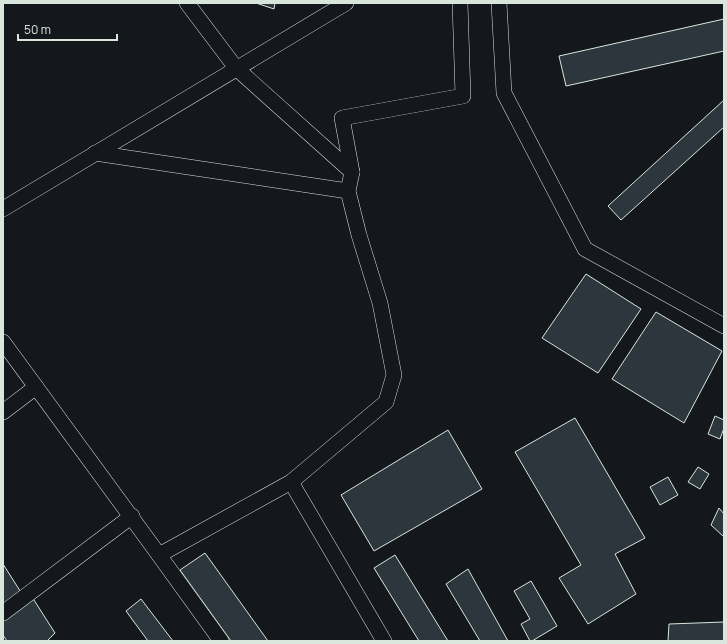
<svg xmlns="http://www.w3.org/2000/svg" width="727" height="644" font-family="Manrope,sans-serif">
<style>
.building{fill:#2c363c;stroke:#d8e6dc}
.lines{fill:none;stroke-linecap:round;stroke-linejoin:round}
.minor-casing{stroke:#d8e6dc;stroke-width:16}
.minor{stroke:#14181c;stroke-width:15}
</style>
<rect width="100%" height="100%" fill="#14181c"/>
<g class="building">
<path d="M256,3H275L274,9Z"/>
<path d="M724,19V51L566,86L559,56Z"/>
<path d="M724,100V127L621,220L608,206Z"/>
<path d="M586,274L641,309L598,373L542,338Z"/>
<path d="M656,312L722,351L684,423L612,379Z"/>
<path d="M715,416L724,420V428L720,439L708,434Z"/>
<path d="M575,418L645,538L615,554L636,594L588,624L559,578L581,565L515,452Z"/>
<path d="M448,430L482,489L374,551L341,495Z"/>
<path d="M698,467L709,474L700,489L688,482Z"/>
<path d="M668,477L678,495L660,505L650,487Z"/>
<path d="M719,508L724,514V537L711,525Z"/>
<path d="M205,553L268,641H231L180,570Z"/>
<path d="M395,555L448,641H419L374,568Z"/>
<path d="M3,564L22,594L3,607Z"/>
<path d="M468,569L508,641H480L446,584Z"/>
<path d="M531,581L557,626L532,641H530L521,624L530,619L514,591Z"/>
<path d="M32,597L55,633L47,641H7L3,635V618Z"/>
<path d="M141,599L173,641H148L126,611Z"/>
<path d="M724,622V641H668L669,624Z"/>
</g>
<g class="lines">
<defs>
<g id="minor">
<path d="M499,3L504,93L585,249L724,326"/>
<path d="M95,153L348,191"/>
<path d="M352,172L342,118L463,96L460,3"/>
<path d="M3,209L346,3"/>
<path d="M3,342L159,555L291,482L386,402L394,375L380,303L359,235L348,191L352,172L236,68L187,3"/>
<path d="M3,412L36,387"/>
<path d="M291,482L384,641"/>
<path d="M159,555L221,641"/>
<path d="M3,613L132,516"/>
</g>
</defs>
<use href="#minor" class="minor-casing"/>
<use href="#minor" class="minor"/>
</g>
<rect width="727" height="644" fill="none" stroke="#d8e6dc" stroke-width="8"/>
<path d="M18 34v6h99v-6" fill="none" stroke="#d8e6dc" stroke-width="2"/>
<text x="24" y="34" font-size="12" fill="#d8e6dc" stroke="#14181c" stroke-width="3" paint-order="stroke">50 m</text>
</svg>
